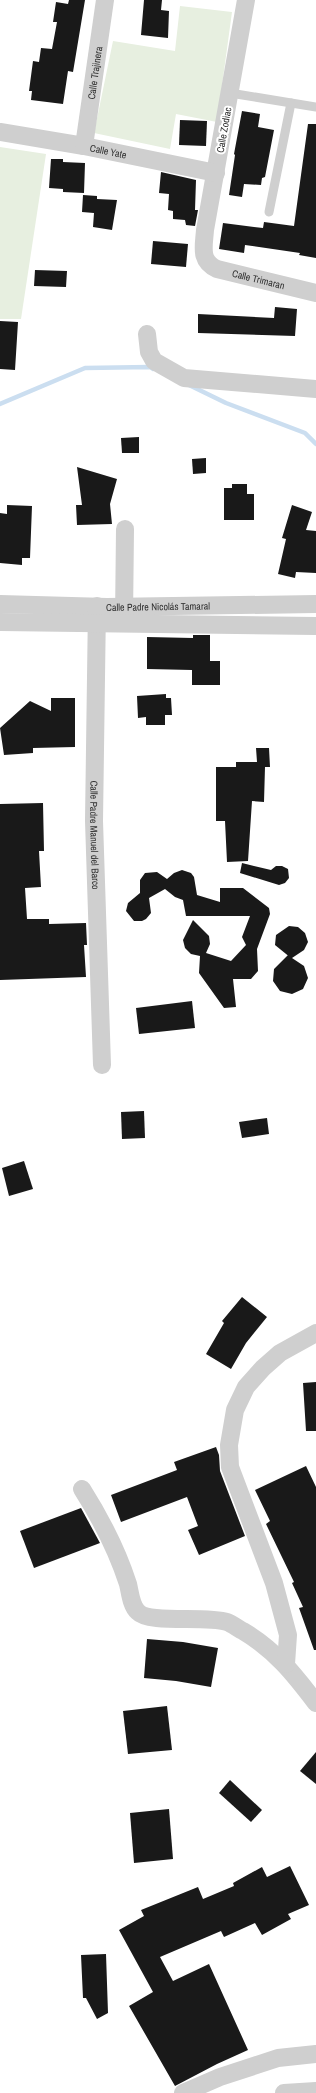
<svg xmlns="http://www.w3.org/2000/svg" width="316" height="2093" font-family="'Archivo Narrow',sans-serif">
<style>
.green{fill:#e7efe0}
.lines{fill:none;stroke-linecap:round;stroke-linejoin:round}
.stream{stroke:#cbdef0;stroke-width:4.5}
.building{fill:#191919}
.service{stroke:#cfcfcf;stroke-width:9}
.minor{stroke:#cfcfcf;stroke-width:18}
.labels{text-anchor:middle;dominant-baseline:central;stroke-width:4;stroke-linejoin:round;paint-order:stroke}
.street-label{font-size:10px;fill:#323232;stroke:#fff}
</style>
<rect width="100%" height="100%" fill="#fff"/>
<g class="green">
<path d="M180,6L232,12L217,122L176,114L170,149L94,133L113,41L175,51Z"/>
<path d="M0,147L46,154L21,319H0Z"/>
</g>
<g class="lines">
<g class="stream">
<path d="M189,385L226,403L305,433L316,444"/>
<path d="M0,404L85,368L150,367L153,369"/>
</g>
</g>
<g class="building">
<path d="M69,0H85L73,72L68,71L63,104L31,100L32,91H29L33,61L39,62L41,48L52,49L57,22H53L56,2L68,4Z"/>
<path d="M144,0H162L161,10L169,11L168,38L141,35Z"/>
<path d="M242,111L260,114L258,127L274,130L265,177L262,178L261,185L244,184L242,197L229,195L235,155L234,154Z"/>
<path d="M180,120L207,121L206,146L179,145Z"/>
<path d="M308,124H316V258L299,255L300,253L245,245L244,253L219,249L223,223L263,228L264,222L294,226Z"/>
<path d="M51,159H63V162L85,163L84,193L63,192V189L49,188Z"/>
<path d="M161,172L196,180L195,210H198L195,226L186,225L185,220L173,219V211L168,210L169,194L159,193Z"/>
<path d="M83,195L97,196V199L117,200L112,230L93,227L94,213L82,212Z"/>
<path d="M153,241L188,244L186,267L151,264Z"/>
<path d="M35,270L67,271L66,287L34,286Z"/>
<path d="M275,307L297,309L295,336L198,333V314L274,318Z"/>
<path d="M0,321L18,322L15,370L0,369Z"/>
<path d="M139,437V453H122L121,438Z"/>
<path d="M206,458V473L193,474L192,459Z"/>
<path d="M77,467L117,479L110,504L112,524L77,525L76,505H82Z"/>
<path d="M232,484H247V494H254V520H224V488H232Z"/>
<path d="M7,505L32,506L30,558H22V565L0,563V513L7,514Z"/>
<path d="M292,505L312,512L306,530L316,531V573L296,572L295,578L278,574L286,539L282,538Z"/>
<path d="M193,635H210V661H220V685H192V670L147,669V637L193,638Z"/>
<path d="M166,694V698H171L172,715H165V725H146V717L138,718L137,696Z"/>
<path d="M51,698H75V747L33,748V753L4,755L0,728L30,701L51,711Z"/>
<path d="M256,748H269L270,767H265L264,802L252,801L248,861L227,862L225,821H216V767H236V762H257Z"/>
<path d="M43,803L44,851H39L41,887L25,888L27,919H49V924L86,923L87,945H84L86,977L0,980V804Z"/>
<path d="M242,863L271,870L276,866H282L288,869L289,878L285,883L279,885L240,873Z"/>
<path d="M182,870L191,873L194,877L197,895L220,902V888H243L269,908L270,914L257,949L258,971L251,979H233L236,1007L224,1008L199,973L200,956L191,954L185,948L183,940L193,920L209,936L210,944L206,953L231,961L246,945L242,937L250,916H186L183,900L175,897L165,889L149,898L151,913L146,919L142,921H134L126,911L128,903L140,893V880L145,873L157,872L167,879L174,873Z"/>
<path d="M289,926L298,927L305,933L308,942L304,950L292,958L304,966L308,978L303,989L292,994L280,991L273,981L274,969L288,955L291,958L275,945L276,935Z"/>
<path d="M192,1001L195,1028L139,1034L136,1008Z"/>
<path d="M144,1111L145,1138L122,1139L121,1112Z"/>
<path d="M267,1118L269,1134L242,1138L239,1122Z"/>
<path d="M24,1161L33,1189L9,1196L2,1168Z"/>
<path d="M242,1297L267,1317L246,1343L231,1369L206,1354L224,1323L222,1321Z"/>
<path d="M316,1382V1431H306L303,1383Z"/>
<path d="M216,1447L219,1455L220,1471L245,1536L199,1555L188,1530L198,1526L187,1497L121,1522L111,1495L177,1470L174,1462Z"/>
<path d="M306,1466L316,1487V1650H314L299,1608L303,1607L292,1583L294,1582L266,1524L270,1521L255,1490Z"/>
<path d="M81,1508L100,1543L34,1568L20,1531Z"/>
<path d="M147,1639L183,1642L218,1648L211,1687L176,1681L144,1678Z"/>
<path d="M167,1706L172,1750L128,1754L123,1711Z"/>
<path d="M316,1752V1784L300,1771Z"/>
<path d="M230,1780L262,1810L251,1822L219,1793Z"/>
<path d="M169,1809L173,1859L134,1863L130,1813Z"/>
<path d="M290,1866L309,1905L288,1914L291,1919L262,1935L255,1923L224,1937L221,1931L160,1957L173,1981L209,1964L248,2050L217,2064L175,2086L129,2006L153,1992L119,1930L144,1916L141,1910L198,1887L203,1899L234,1886L233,1883L262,1867L267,1877Z"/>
<path d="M106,1954L108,2013L97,2019L86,1998H83L81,1955Z"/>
</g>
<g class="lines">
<g class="service">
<path d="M230,93L316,107"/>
<path d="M269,212L291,103"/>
</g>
<g class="minor">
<path id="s1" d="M246,0L205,230C204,246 199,261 217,269L316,293"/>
<path id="s2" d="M0,132L84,146L216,173"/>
<path id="s3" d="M84,146L105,0"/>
<path d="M147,334L149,352L154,361L184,378L316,389"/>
<path id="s4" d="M0,604L107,607L316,604"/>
<path id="s5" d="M97,606L94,821L102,1065"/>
<path d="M124,619L125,529"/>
<path d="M0,622L316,626"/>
<path d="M82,1489C101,1519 117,1550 128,1584C130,1592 131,1606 138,1612C149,1624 207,1615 227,1622C233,1624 238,1629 243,1631C275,1650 294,1674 316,1703"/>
<path d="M286,1664L288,1635L274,1583L230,1467L229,1445L235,1410L246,1387L263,1368L280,1353L316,1333"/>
<path d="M183,2093L220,2077L278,2058L316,2054"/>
<path d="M284,2093L316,2091"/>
</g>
</g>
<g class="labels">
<g class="street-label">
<text stroke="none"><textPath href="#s3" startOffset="74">Calle Trajinera</textPath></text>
<text transform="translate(224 130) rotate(-80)">Calle Zodiac</text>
<text stroke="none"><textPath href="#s2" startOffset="110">Calle Yate</textPath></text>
<text stroke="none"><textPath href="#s1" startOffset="321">Calle Trimaran</textPath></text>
<text stroke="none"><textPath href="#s4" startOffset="158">Calle Padre Nicolás Tamaral</textPath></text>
<text stroke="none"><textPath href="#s5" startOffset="229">Calle Padre Manuel del Barco</textPath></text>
</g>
</g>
</svg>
